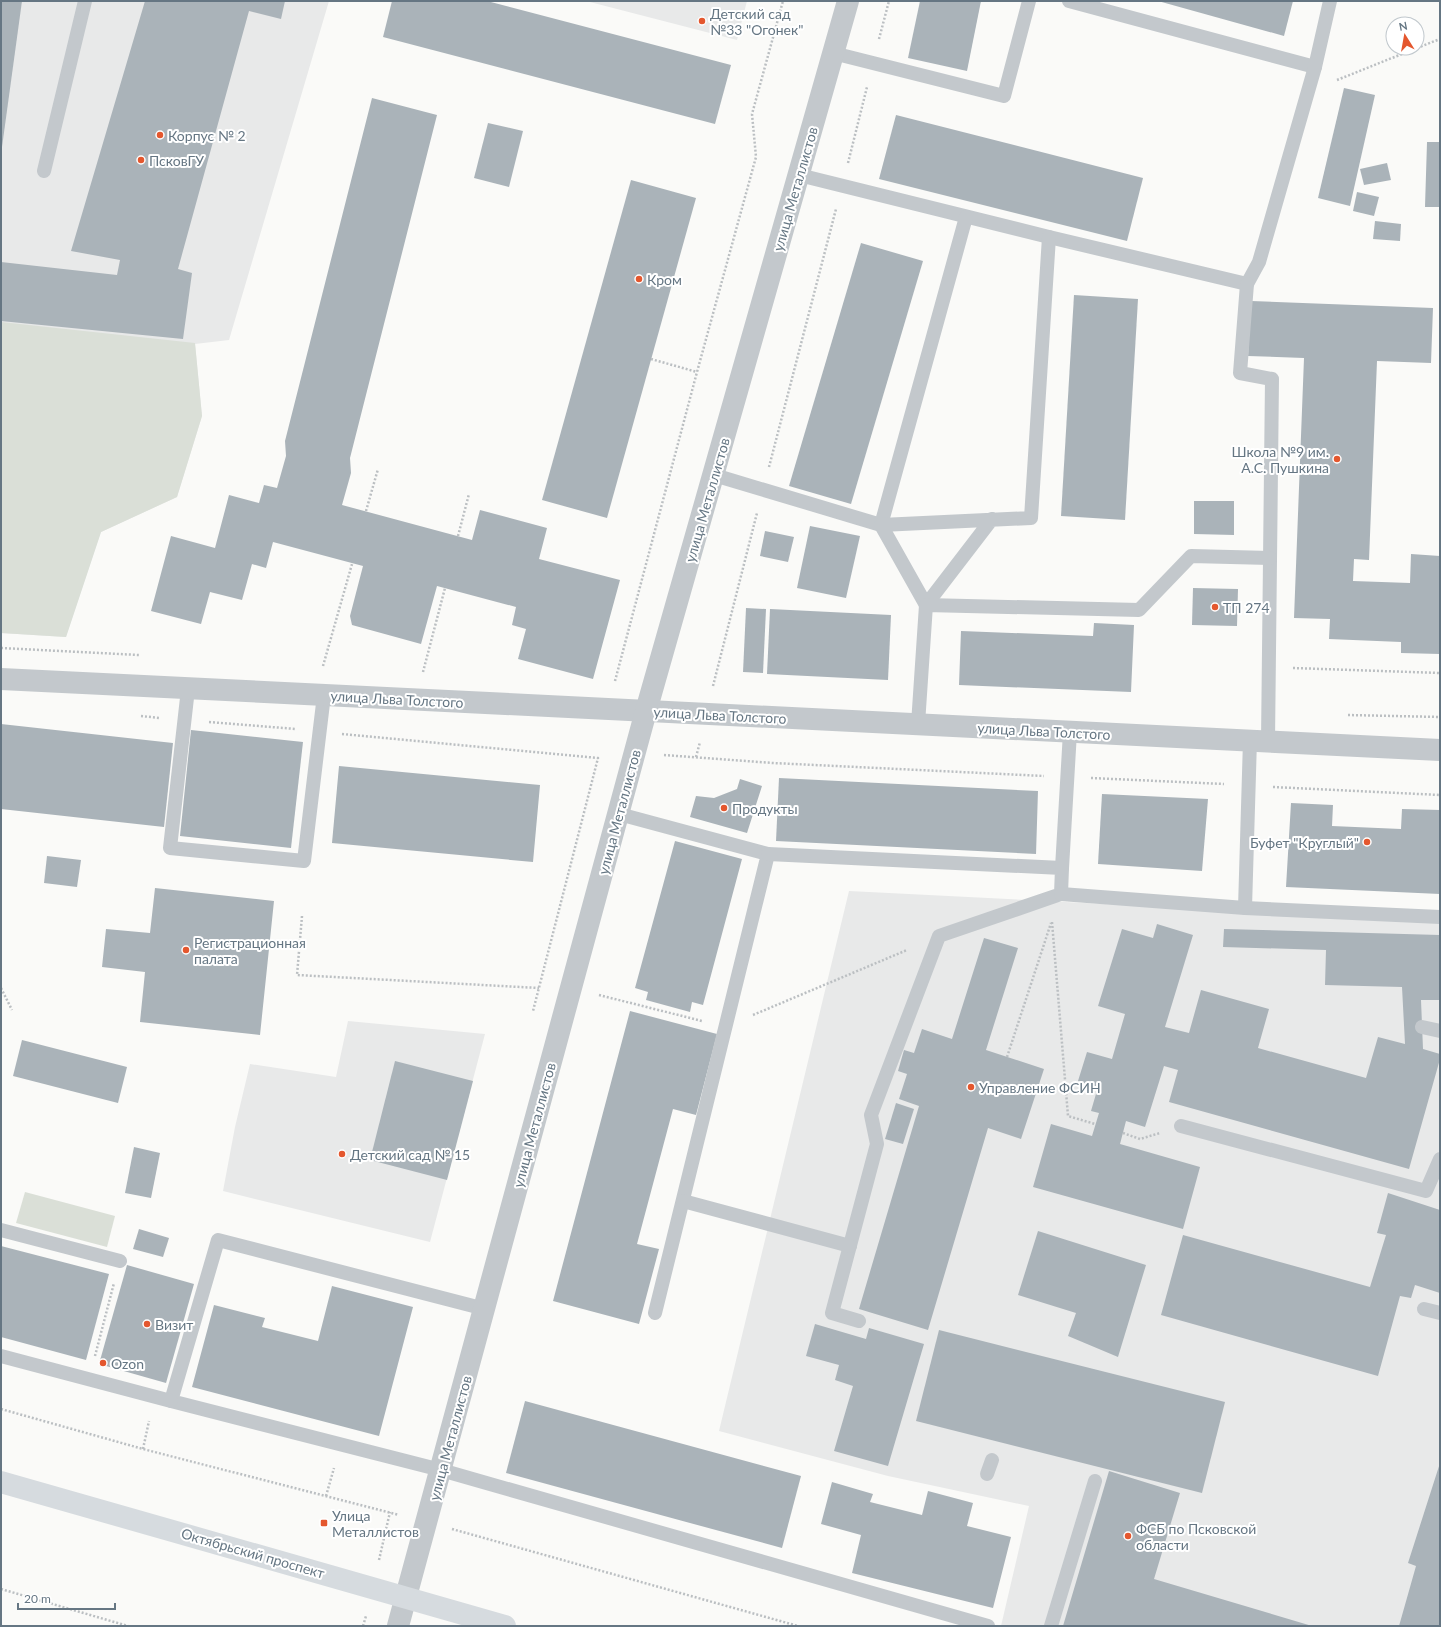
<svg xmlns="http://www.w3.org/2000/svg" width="1441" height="1627" font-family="Lato,sans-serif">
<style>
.built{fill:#e8e9e9}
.green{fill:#dadfd7}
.building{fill:#aab3b9}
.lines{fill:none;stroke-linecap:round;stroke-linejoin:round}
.path{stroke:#bbbfc2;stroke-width:2.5;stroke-dasharray:2 2;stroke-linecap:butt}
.service{stroke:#c3c8cc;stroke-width:14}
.minor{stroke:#c3c8cc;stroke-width:22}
.primary{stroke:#d6dbdf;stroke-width:22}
.poi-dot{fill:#e4572e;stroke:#fff;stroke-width:1.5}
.labels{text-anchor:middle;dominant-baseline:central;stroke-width:4;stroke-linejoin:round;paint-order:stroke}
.poi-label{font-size:14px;fill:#657683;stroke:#fff;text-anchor:start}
.street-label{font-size:14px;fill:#657683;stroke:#fff}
</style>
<rect width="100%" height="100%" fill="#fafaf8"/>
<g class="built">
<path d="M1,1H329L229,340L195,344L202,416L177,497L101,532L66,637L1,633Z"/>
<path d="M586,1H747L737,40Z"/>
<path d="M849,891L1440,921V1626H1001L1029,1506L888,1476L719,1431Z"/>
<path d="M348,1021L485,1034L430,1242L223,1191L235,1127L250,1064L336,1077Z"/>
</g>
<g class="green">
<path d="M1,322L195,343L202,416L177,497L101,532L66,637L1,633Z"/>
<path d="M25,1192L115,1216L107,1247L16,1223Z"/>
</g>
<g class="building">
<path d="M1,1H22L2,147H1Z"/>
<path d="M145,1H285L281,19L249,11L178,269L192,273L183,339L1,321V262L117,275L120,260L71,251Z"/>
<path d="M392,1H487L731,65L715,124L383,37Z"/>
<path d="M920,1H981L967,71L908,58Z"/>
<path d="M1158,1H1293L1284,36Z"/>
<path d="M1344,88L1375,95L1350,206L1318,198Z"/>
<path d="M372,98L437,115L350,458L351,473L342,505L472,540L480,510L547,528L539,559L620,580L593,679L518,659L526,629L512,625L516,607L437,586L421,644L352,625L350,616L363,566L273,542L266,568L252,564L242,600L210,592L201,624L151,611L171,536L215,548L229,495L259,503L264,485L277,488L286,456L285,441Z"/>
<path d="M896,115L1143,178L1127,241L879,179Z"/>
<path d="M488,123L523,131L509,187L474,178Z"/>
<path d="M1427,142H1440V207H1425Z"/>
<path d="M1387,163L1391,180L1364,185L1360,169Z"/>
<path d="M631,180L696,198L607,518L542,500Z"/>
<path d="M1357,192L1379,197L1374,216L1353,211Z"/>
<path d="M1375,221L1401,224L1400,241L1373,239Z"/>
<path d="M861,243L923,261L851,504L789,486Z"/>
<path d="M1074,295L1138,299L1125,520L1061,516Z"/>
<path d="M1251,301L1433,308L1431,363L1377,361L1369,560L1354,559L1353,581L1410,583L1411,554L1440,556V654L1401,653V642L1329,639L1330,619L1294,618L1304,358L1248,356Z"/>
<path d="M1194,501H1234V535L1194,534Z"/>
<path d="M810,526L860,536L846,598L797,588Z"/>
<path d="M765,531L794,537L788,562L760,556Z"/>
<path d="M1193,588L1238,589L1237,626L1192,625Z"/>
<path d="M746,608L766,609L763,673L743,672Z"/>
<path d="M770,609L891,615L888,680L767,674Z"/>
<path d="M1094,623L1134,625L1131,692L959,685L961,631L1093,636Z"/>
<path d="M1,724L173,743L164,827L1,809Z"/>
<path d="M191,730L303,742L291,848L180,836Z"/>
<path d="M339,766L540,785L533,862L332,843Z"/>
<path d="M779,778L1038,791L1036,854L776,841Z"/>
<path d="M740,779L762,786L747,833L690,817L696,796L714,798L737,789Z"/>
<path d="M1102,794L1208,799L1202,871L1098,864Z"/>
<path d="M1291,803L1333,805L1332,826L1401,829L1402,809L1440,810V894L1286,887Z"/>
<path d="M675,841L742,859L703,1005L692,1002L690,1012L646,1000L648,992L635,988Z"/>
<path d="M47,856L81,860L77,887L44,883Z"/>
<path d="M155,888L274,901L260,1035L140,1022L145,972L102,967L106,929L150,933Z"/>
<path d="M1157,924L1193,935L1165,1027L1189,1033L1201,990L1269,1009L1258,1048L1366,1078L1378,1037L1405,1044L1402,987L1325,985L1326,950L1223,947L1224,929L1440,935V1000H1421L1423,1049L1440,1054V1059L1409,1169L1169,1102L1178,1070L1164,1066L1145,1127L1126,1121L1120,1144L1200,1167L1183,1229L1033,1187L1051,1124L1092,1136L1099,1113L1091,1111L1098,1087L1078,1081L1087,1052L1112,1059L1125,1014L1098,1006L1122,929L1153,938Z"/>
<path d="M984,938L1018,948L986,1050L1044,1069L1021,1139L988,1128L928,1330L859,1309L919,1106L899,1099L907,1074L898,1071L904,1050L914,1053L922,1029L952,1039Z"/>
<path d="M630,1011L717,1034L696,1115L673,1109L637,1244L659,1249L639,1324L553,1301Z"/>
<path d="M22,1040L127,1067L118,1103L13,1076Z"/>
<path d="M395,1061L473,1081L447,1180L370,1160Z"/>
<path d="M896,1103L914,1109L903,1144L885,1139Z"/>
<path d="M134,1147L160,1153L151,1198L125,1193Z"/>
<path d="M1388,1193L1440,1210V1293L1415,1285L1411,1298L1400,1296L1378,1376L1161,1315L1183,1235L1370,1287L1386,1235L1377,1233Z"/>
<path d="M139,1229L169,1238L163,1257L133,1249Z"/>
<path d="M1038,1231L1146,1265L1118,1357L1068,1336L1076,1313L1018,1295Z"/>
<path d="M1,1246L109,1274L86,1360L1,1337Z"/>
<path d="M127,1265L194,1284L166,1383L99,1364Z"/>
<path d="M332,1286L413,1307L379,1436L192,1387L214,1305L265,1318L262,1327L318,1341Z"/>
<path d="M815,1324L866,1339L869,1328L924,1344L888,1466L834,1451L853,1386L835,1380L839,1365L806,1356Z"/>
<path d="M939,1330L1225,1402L1202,1493L916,1421Z"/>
<path d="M525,1401L801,1476L782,1548L506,1473Z"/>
<path d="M1440,1463V1626H1399L1416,1566L1408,1563Z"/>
<path d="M1109,1471L1180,1493L1154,1579L1312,1626H1063Z"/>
<path d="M832,1482L873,1494L870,1502L922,1515L928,1491L973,1503L967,1526L1011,1537L993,1608L852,1573L861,1535L821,1524Z"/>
</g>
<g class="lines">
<g class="path">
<path d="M879,39L889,1"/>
<path d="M1417,48L1440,39"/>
<path d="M1337,80L1417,48"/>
<path d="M848,163L867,87"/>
<path d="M651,359L697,372"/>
<path d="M769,467L836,209"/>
<path d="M366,511L378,469"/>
<path d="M458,536L469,494"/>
<path d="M1,648L139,655"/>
<path d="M323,666L352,564"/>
<path d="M1293,668L1440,673"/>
<path d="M423,672L445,588"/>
<path d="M615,681L697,372L756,157L752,114L783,1"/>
<path d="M713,686L757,513"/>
<path d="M1348,715L1440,717"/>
<path d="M141,716L160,718"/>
<path d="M209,722L296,729"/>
<path d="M342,734L598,758L533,1011"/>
<path d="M664,755L773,763L1044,776"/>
<path d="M696,757L700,742"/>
<path d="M1091,778L1224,784"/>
<path d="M1273,787L1440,795"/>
<path d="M302,916L297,975L539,988"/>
<path d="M1052,922L1068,1116L1095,1124"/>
<path d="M1,988L12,1010"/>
<path d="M599,995L702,1021"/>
<path d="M753,1015L907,950"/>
<path d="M1007,1057L1051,923"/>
<path d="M1123,1133L1140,1139L1160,1133"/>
<path d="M95,1356L114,1283"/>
<path d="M1,1409L143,1449L399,1515"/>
<path d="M143,1449L149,1421"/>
<path d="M326,1496L334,1468"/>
<path d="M452,1529L798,1626"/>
<path d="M379,1560L390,1512"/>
<path d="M1,1589L128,1626"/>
<path d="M363,1626L366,1616"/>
</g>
<g class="service">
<path d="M1069,1L1315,67"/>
<path d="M833,53L1004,96L1029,1"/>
<path d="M44,171L85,1"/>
<path d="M799,175L1049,237L1247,284L1259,262L1315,67L1330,1"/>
<path d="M1247,284L1240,373L1272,379L1268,741"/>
<path d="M714,475L881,525L966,217"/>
<path d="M992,519L926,605L881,525L1031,518L1049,237"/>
<path d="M188,689L170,848L304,861L324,695"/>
<path d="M918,724L926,605L1139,610L1191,556L1270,558"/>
<path d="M619,814L768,854L655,1313"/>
<path d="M768,854L1062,868L1061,894L939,936L871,1115L877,1144L832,1313L859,1321"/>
<path d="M1062,868L1070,732"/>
<path d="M1061,894L1245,908L1440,917"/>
<path d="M1245,908L1250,740"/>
<path d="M1422,1027L1440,1031"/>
<path d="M1181,1126L1426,1191L1440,1159"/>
<path d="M683,1201L850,1246"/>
<path d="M1,1230L120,1261"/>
<path d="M485,1309L218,1240L171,1401L441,1470L988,1626"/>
<path d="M1424,1309L1440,1313"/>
<path d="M1,1356L171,1401"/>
<path d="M987,1474L992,1460"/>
<path d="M1051,1626L1095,1481"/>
</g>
<g class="minor">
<path d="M1,679L1440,750"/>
<path d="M398,1626L646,711L848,1"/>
</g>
<path class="primary" d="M1,1482L505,1626"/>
</g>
<g class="poi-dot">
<circle cx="702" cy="21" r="4"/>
<circle cx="160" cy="135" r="4"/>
<circle cx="141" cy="160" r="4"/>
<circle cx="639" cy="279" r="4"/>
<circle cx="1337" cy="459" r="4"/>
<circle cx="1215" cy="607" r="4"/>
<circle cx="724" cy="808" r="4"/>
<circle cx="1367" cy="842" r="4"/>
<circle cx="186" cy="950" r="4"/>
<circle cx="971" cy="1087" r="4"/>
<circle cx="342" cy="1154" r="4"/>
<circle cx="147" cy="1324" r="4"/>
<circle cx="103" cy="1363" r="4"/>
<rect x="320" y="1519" width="8" height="8" rx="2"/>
<circle cx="1128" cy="1536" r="4"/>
</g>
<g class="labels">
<g class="poi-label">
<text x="710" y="13">Детский сад<tspan x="710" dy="16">№33 "Огонек"</tspan></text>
<text x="168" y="135">Корпус № 2</text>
<text x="149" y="160">ПсковГУ</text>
<text x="647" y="279">Кром</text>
<text x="1329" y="451" text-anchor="end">Школа №9 им.<tspan x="1329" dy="16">А.С. Пушкина</tspan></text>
<text x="1223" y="607">ТП 274</text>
<text x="732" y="808">Продукты</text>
<text x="1359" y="842" text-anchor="end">Буфет "Круглый"</text>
<text x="194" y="942">Регистрационная<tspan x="194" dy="16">палата</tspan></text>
<text x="979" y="1087">Управление ФСИН</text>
<text x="350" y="1154">Детский сад № 15</text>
<text x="155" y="1324">Визит</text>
<text x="111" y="1363">Ozon</text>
<text x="332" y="1515">Улица<tspan x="332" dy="16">Металлистов</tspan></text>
<text x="1136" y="1528">ФСБ по Псковской<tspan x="1136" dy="16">области</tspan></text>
</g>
<g class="street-label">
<text transform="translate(795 189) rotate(-74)">улица Металлистов</text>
<text transform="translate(707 500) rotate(-74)">улица Металлистов</text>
<text transform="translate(397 699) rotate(3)">улица Льва Толстого</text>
<text transform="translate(720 715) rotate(3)">улица Льва Толстого</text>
<text transform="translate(1044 731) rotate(3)">улица Льва Толстого</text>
<text transform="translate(619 812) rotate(-75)">улица Металлистов</text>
<text transform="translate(534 1125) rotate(-75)">улица Металлистов</text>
<text transform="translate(450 1438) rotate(-75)">улица Металлистов</text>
<text transform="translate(253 1553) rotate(16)">Октябрьский проспект</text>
</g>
</g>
<rect width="1441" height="1627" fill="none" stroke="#657683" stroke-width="4"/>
<g transform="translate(1405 36) rotate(349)"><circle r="19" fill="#ffffff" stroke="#c1c8cd"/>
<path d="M0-3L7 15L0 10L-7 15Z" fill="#e4572e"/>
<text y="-6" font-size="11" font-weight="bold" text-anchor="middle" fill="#657683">N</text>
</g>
<path d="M18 1603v6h97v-6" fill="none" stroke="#657683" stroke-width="2"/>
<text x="24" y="1603" font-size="12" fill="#657683" stroke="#ffffff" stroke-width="3" paint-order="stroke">20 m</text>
</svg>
